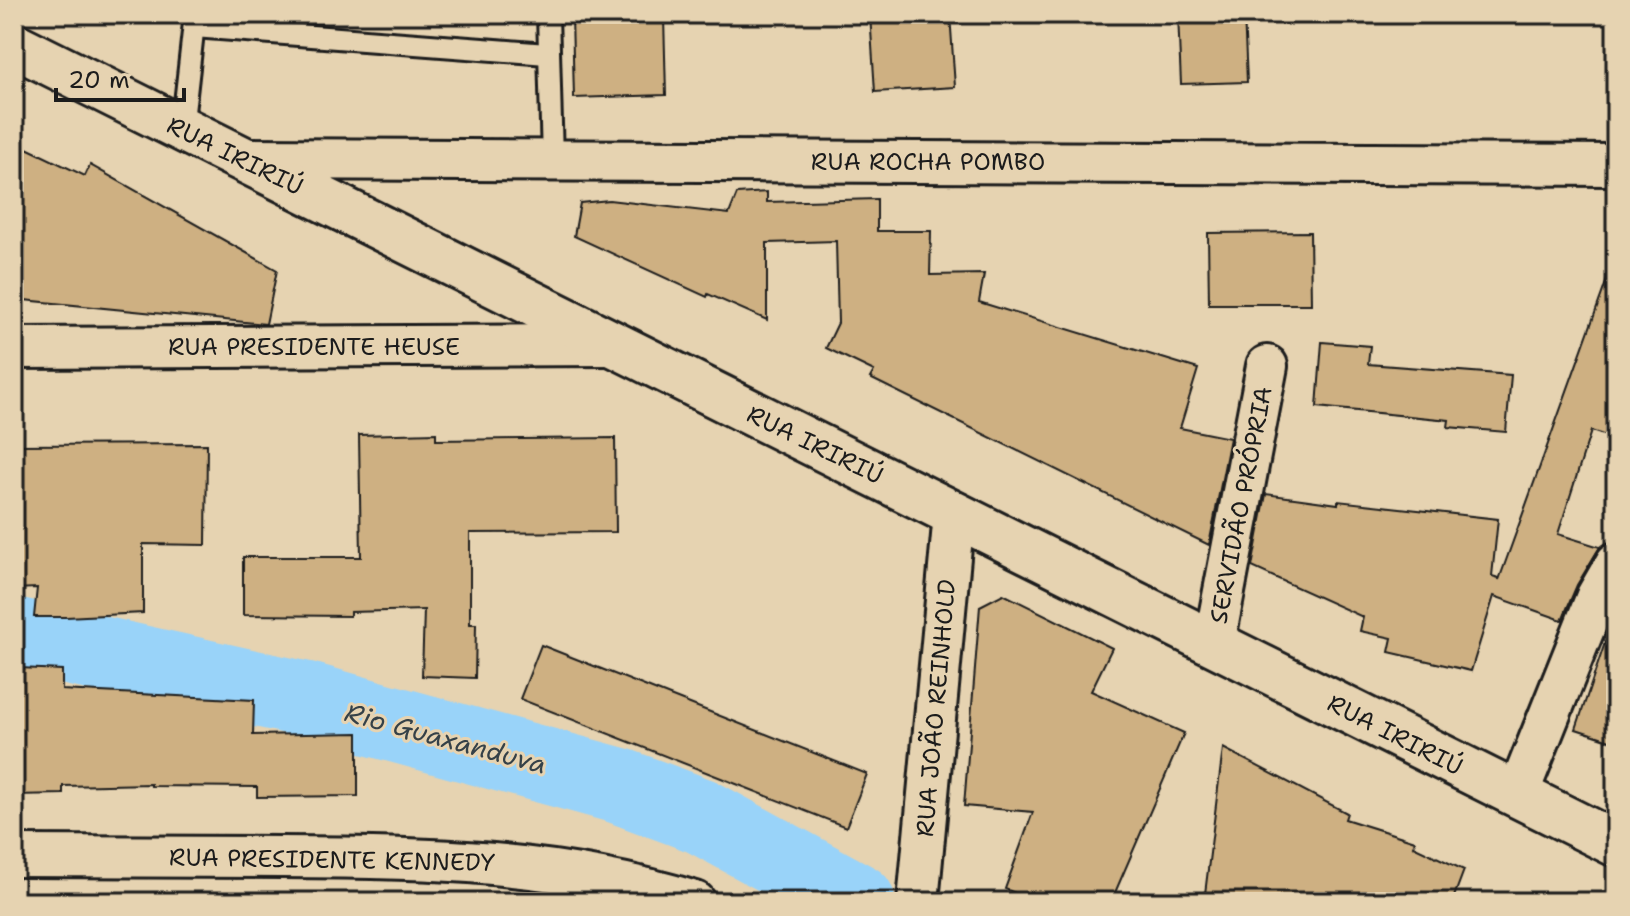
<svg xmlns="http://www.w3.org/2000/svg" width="1630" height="916" font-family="'Shantell Sans',sans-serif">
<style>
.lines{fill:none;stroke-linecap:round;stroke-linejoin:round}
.river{stroke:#99d3f9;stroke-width:76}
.building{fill:#ceb082;stroke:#1c1c1c;stroke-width:2}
.service-casing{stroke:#1c1c1c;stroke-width:26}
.minor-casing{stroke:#1c1c1c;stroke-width:46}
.primary-casing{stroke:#1c1c1c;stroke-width:50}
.service{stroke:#e6d3b1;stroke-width:20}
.minor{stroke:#e6d3b1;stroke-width:40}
.primary{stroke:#e6d3b1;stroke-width:44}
.labels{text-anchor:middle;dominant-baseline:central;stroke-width:6;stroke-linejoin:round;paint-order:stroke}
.street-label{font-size:24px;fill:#1c1c1c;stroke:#e6d3b1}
.water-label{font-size:26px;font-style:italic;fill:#354148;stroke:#e6d3b1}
</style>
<rect width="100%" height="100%" fill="#e6d3b1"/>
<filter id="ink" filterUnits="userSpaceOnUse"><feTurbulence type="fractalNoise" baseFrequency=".0125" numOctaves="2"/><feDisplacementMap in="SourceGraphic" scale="16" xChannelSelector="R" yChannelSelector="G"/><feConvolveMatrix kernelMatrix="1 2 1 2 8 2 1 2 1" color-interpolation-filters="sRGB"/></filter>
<g filter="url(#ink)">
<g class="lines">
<path class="river" d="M14,635L303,699L620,786L701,816L857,901"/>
</g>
<g class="building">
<path d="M613,14V17H664L666,95L574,98L572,15Z"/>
<path d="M870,14H950L955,87L875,92Z"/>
<path d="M1178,14H1244L1247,82L1181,84Z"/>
<path d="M14,142L85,176L90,165L277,270L266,324L14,299Z"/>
<path d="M767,192V202L877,199V231H931L930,275L984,274L979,302L1198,369L1180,428L1230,438L1209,545L870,378L874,371L826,348L838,323L836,241L767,243V320L708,294L707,297L574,236L580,203L609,200L729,214L737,194Z"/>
<path d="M1310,232L1311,304H1209L1208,233Z"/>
<path d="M1612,266L1616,267V439L1591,431L1558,534L1600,547L1577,585L1562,620L1494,596L1471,671L1389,652L1392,638L1360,631L1363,617L1252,567L1266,494L1338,504V501L1498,519L1492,576L1499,578V580Z"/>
<path d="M1322,342L1370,346L1368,364L1511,375L1506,432L1448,427L1449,420L1317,407Z"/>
<path d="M436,433V440L615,438L616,532L470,533V624H476L475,678L422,676L424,610L350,612V616L243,615V557H361L359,435Z"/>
<path d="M207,444L206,545L143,544V613L66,617H34L37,588L14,589V445Z"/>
<path d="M1003,594L1112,648L1091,691L1184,733L1111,902H1038L1005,889L1033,812L964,806L980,606Z"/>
<path d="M1616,610V742L1576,729Z"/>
<path d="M541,645L867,774L846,827L520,699Z"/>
<path d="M19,668L62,670V690L254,700L253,735L358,733V796L257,797V787L151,786V784L63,786V794L14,795V699H19Z"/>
<path d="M1223,748L1347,813L1345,819L1415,841L1413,846L1464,870L1452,902H1204Z"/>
</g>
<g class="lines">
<defs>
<g id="service">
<path d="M548,14L552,160"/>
<path d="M194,27L547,54"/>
<path d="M182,130L195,14"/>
</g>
<g id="minor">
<path d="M240,159L1616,165"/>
<path d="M14,348L615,345"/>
<path d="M1214,644L1267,366"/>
<path d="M1517,796L1597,596L1616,563"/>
<path d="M14,856C103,856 192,856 281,857C423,857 558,860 695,902"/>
<path d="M918,902L954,514"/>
</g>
<path id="primary" d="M14,45L1616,844"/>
</defs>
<use href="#service" class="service-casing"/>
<use href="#minor" class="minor-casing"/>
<use href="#primary" class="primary-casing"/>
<use href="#service" class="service"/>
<use href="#minor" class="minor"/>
<use href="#primary" class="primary"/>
</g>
</g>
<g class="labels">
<g class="street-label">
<text transform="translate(235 156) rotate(26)">RUA IRIRIÚ</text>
<text x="928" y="162">RUA ROCHA POMBO</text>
<text x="314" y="347">RUA PRESIDENTE HEUSE</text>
<text transform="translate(815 445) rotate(26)">RUA IRIRIÚ</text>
<text transform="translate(1241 505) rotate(-79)">SERVIDÃO PRÓPRIA</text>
<text transform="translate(936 708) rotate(-85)">RUA JOÃO REINHOLD</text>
<text transform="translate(1395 735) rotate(27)">RUA IRIRIÚ</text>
<text transform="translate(332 860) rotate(1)">RUA PRESIDENTE KENNEDY</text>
</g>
<g class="water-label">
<text transform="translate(446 738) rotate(15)">Rio Guaxanduva</text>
</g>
</g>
<rect width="1630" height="916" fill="none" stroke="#e6d3b1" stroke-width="48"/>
<rect x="24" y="24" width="1582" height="868" fill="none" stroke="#1c1c1c" stroke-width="3" filter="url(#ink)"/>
<path d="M56 88v12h128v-12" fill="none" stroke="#1c1c1c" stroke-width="4"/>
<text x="68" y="88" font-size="24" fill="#1c1c1c" stroke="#e6d3b1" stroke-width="6" paint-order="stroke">20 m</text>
</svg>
